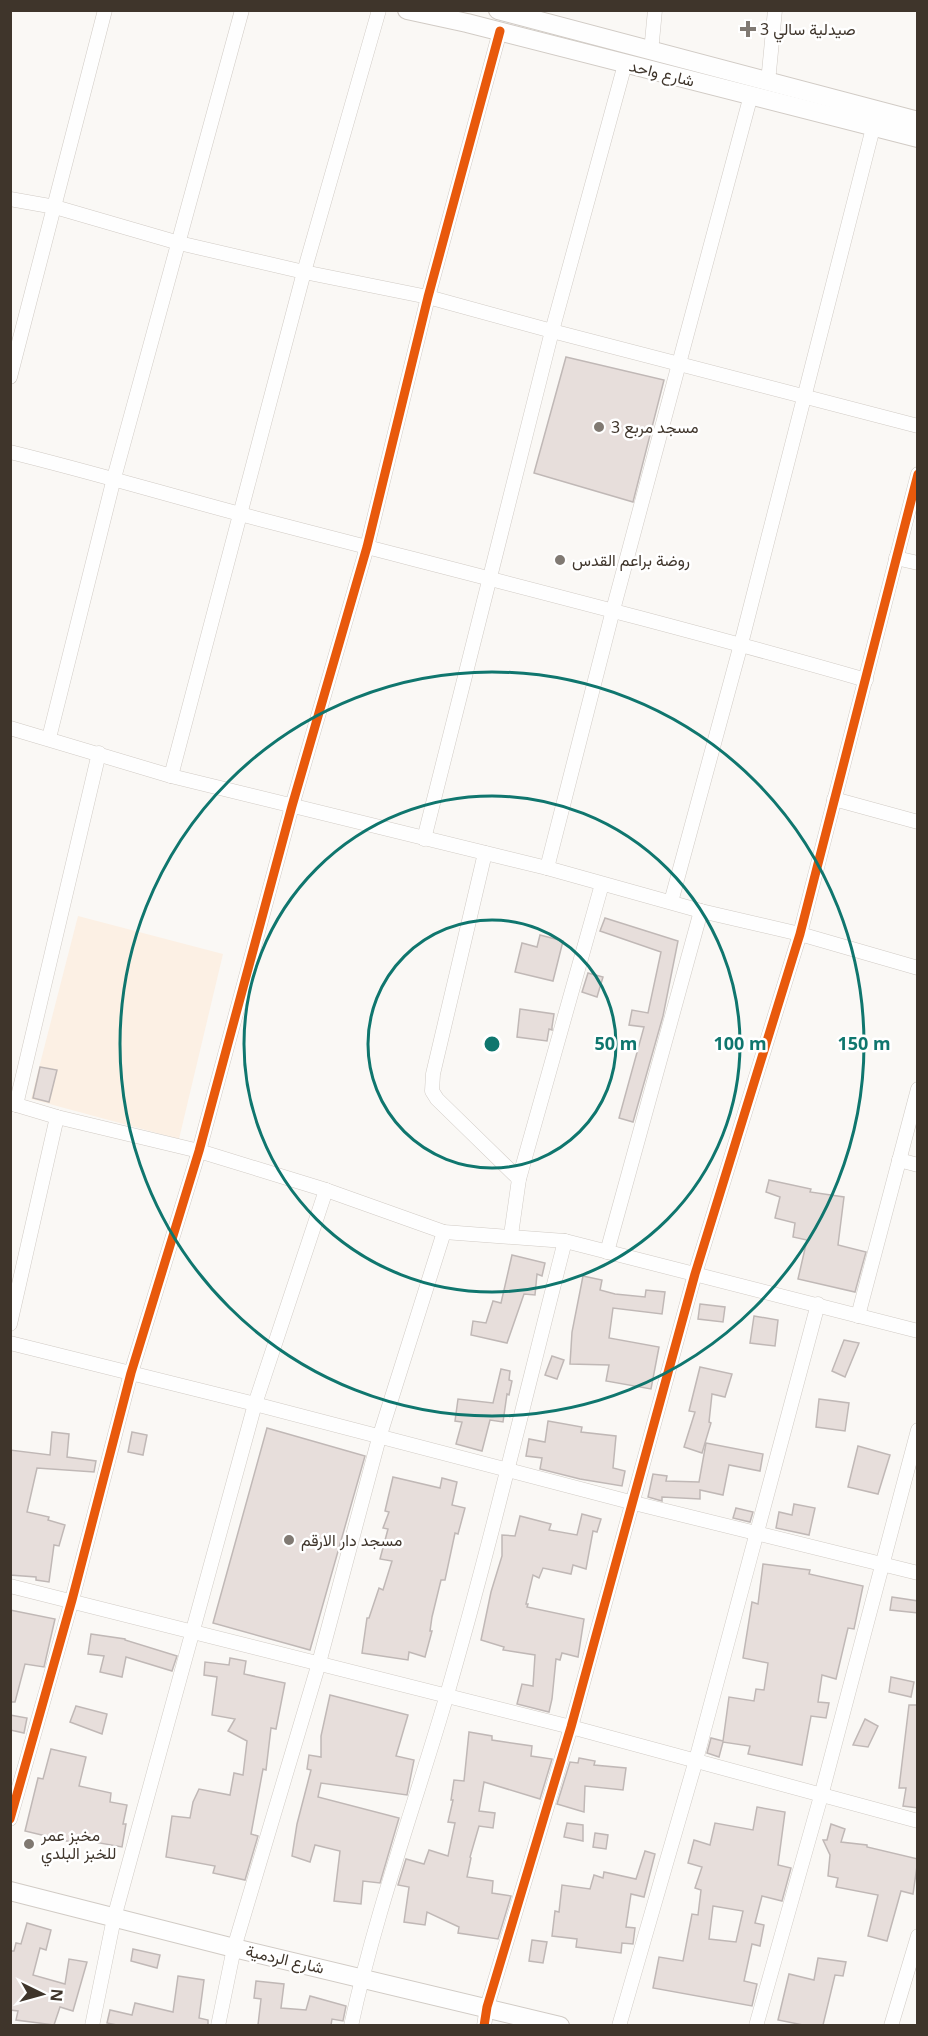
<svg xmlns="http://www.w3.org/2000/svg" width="928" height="2036" font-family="'Noto Sans',Vazirmatn,sans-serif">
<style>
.built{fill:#fcf0e4}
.building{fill:#e7dedb;stroke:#c0b8b6;stroke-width:1.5;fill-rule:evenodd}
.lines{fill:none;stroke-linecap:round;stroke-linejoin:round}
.minor-casing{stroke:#d1cbc5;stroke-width:15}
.tertiary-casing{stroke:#d1cbc5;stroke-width:20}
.minor{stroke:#fefefe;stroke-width:14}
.tertiary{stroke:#fefefe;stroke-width:18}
.cycleway-casing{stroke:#fff;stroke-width:13}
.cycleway{stroke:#e8590c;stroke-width:9}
.ring{fill:none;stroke:#0f766e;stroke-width:3}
.poi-dot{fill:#807972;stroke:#fff;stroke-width:2}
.labels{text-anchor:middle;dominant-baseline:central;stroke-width:5;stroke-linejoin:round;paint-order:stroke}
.poi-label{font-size:16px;fill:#3f352b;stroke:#fff;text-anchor:start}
.street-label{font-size:16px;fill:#3f352b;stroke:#fff}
.centre{fill:#0f766e;stroke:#fff;stroke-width:3}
.ring-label{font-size:18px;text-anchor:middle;font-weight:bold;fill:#0f766e;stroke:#fff;stroke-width:5;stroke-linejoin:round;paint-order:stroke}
</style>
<rect width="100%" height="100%" fill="#faf8f5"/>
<path class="built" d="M78,916L223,954L179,1139L31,1099Z"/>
<g class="building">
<path d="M566,357L664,380L633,502L534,473Z"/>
<path d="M605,918L678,941L663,1016L633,1122L619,1118L644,1027L629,1025L632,1010L648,1013L661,952L600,931Z"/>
<path d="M540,935L563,941L553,981L515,972L522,943L537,947Z"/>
<path d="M588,973L603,977L597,997L582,992Z"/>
<path d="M520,1009L554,1014L552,1027V1030L549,1029L547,1041L517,1037Z"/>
<path d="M40,1067L57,1070L49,1102L33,1098Z"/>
<path d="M769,1180L811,1189L810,1192L844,1197L838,1245L866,1252L855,1292L798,1279L807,1240L793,1237L795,1223L775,1218L780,1197L766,1192Z"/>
<path d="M512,1255L545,1263L542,1276L537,1274L535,1295L524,1294L507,1343L471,1335L473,1321L486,1323L493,1301L501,1303Z"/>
<path d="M583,1276L602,1280L600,1290L615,1294L645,1297L646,1290L665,1292L662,1314L613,1308L609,1338L659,1347L651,1389L606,1381L609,1365L570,1364L572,1332Z"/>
<path d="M700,1304L725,1307L723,1322L698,1319Z"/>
<path d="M754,1316L778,1320L775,1346L750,1343Z"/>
<path d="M844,1340L859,1343L845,1377L832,1371Z"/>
<path d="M552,1356L564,1360L557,1379L545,1375Z"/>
<path d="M700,1367L732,1374L725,1397L712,1394L709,1422L711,1423L702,1453L684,1447L695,1412L689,1411Z"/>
<path d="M501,1369L510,1371L509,1380L512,1381L509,1395L507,1394L503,1422L490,1420L482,1451L456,1444L462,1422L455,1421L458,1399L493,1403Z"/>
<path d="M819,1399L849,1403L845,1431L816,1427Z"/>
<path d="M548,1421L582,1427L581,1432L616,1436L613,1468L625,1471L622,1486L580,1479L540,1469L542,1458L526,1456L529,1439L545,1442Z"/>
<path d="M267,1428L365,1456L310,1650L213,1623Z"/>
<path d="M52,1432L69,1434L67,1457L96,1461L94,1472L37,1468L27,1512L49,1517L48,1520L65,1525L59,1546L54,1545L49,1582L36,1580V1577L10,1575V1450L50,1455Z"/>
<path d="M132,1432L147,1435L143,1455L128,1452Z"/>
<path d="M706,1443L763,1454L760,1471L729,1465L723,1495L700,1490V1499L662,1497V1501L648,1497L653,1474L667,1476L666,1481L699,1482Z"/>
<path d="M858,1446L890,1455L878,1494L848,1487Z"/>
<path d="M393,1477L440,1488L442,1478L457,1482L452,1505L465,1508L458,1534L455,1533L445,1580H441L432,1617L430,1631H432L425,1657L409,1652L408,1660L362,1653L367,1618H369L379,1588L383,1590L392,1561L380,1559L388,1529L383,1528L389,1512L385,1511Z"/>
<path d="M794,1504L815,1508L809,1535L776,1528L779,1512L792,1515Z"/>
<path d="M736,1508L753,1512L750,1522L733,1518Z"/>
<path d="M582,1514L601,1519L597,1532L593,1531L586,1569L573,1565L571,1574L543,1568L539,1578L533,1575L526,1604H528L527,1607L584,1619L578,1657L562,1653L560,1660L556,1659L552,1699L549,1712L517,1704L522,1684L533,1686L535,1655L503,1650L504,1647L481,1640L491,1592L502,1556V1535L515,1536L520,1516L551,1524L549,1530L577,1535Z"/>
<path d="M763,1564L810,1570L809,1574L863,1586L854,1629L848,1628L836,1679L822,1675L818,1702L829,1703L826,1718L811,1716L802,1765L748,1754L750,1746L723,1742L719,1757L707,1753L711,1738L723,1741L729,1697L754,1701L756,1689L764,1690L768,1663L743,1658L752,1602L758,1604Z"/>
<path d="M892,1597L918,1601V1613L890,1610Z"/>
<path d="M10,1610L55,1619L44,1667L25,1664L15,1702H10Z"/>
<path d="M91,1634L125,1639V1640L177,1656L172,1671L126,1657L122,1677L100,1672L104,1656L88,1654Z"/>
<path d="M230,1658L246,1661L244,1674L285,1683L276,1729L271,1728L266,1770L263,1769L251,1834L258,1836L245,1880L213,1873L215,1866L166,1857L172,1816L190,1818L193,1802L199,1789L230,1795L234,1773L243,1775L247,1741L228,1731L235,1719L212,1715L217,1677L204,1675L205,1662L229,1665Z"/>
<path d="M891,1677L914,1682L911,1697L889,1692Z"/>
<path d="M330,1695L408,1715L396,1756L414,1760L407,1795L321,1783L318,1797L399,1818L380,1883L363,1881L361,1904L334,1901L340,1851L315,1845L310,1862L292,1856L297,1824L311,1770L307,1769L309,1755L321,1757V1736Z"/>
<path d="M909,1705H918V1808L903,1806L906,1788H899Z"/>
<path d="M76,1706L107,1714L102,1734L70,1722Z"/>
<path d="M10,1715L27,1718L24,1733L10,1730Z"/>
<path d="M865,1719L878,1726L868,1747L853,1745Z"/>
<path d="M469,1732L492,1736V1740L532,1746L531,1756L552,1759L540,1799L484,1782L479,1811L495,1813L493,1828L479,1826L470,1857L471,1858L467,1877L493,1881L492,1893L511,1896L498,1939L458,1933L459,1927L427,1912L425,1925L404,1922L409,1887L398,1885L406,1859L424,1864L429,1850L448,1856L455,1823L448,1822L453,1800H451L454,1780L464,1781Z"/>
<path d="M51,1749L86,1757L79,1786L111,1793L110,1802L127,1805L123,1824H126L122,1847L72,1838L71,1842L25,1831L38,1778L43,1779Z"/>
<path d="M579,1758L595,1761L594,1765L626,1768L623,1790L585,1786L584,1812L557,1804L570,1762L578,1763Z"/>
<path d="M757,1807L785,1812L778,1865L791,1868L782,1901L762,1896L755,1923L764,1925L760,1946L752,1944L744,1981L757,1984L752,2006L653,1988L659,1957L683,1961L692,1914L698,1915L701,1890L695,1888L702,1867L688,1863L694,1840L710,1845L715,1823L753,1830ZM713,1906L743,1911L736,1942L709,1939Z"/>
<path d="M567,1823L583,1825V1841L564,1837Z"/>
<path d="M831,1824L845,1829L841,1842L867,1845V1847L918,1859L913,1894L901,1891L887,1941L868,1936L878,1895L836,1887L838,1878L828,1876L830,1855L823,1840H827Z"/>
<path d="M595,1833L608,1835L606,1849L593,1847Z"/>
<path d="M645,1851L655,1854L644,1897L631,1894L626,1927L635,1928L633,1944L622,1943L621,1953L576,1947L577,1939L552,1936L555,1911L559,1912L562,1885L590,1889L594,1875L603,1878L604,1872L636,1879Z"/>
<path d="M27,1923L51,1930L46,1950L40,1948L33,1975L65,1984L69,1959L87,1962L73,2011L60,2007L54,2025L16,2020L18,2011L10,2010V1951H14L16,1943L21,1944Z"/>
<path d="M532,1940L547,1942L543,1963L529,1961Z"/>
<path d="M133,1949L160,1955L157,1968L131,1961Z"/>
<path d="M818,1958L846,1962L843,1976L835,1975L823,2025H803L778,2020L789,1974L814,1980Z"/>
<path d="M178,1976L204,1980L199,2018L208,2020V2025H117L107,2023L110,2010L132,2015L135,2003L173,2012Z"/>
<path d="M256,1981L284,1984L281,2008L306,2010L310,1996L346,2006L343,2021L332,2019L331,2025H258L261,1999L254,1998Z"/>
</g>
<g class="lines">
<defs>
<g id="minor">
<path d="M651,52L655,10"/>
<path d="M768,82L775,10"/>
<path d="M10,199L55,207L179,243L304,272L428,297L552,331L918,426"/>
<path d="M10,377L105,10"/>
<path d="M10,452C100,474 188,501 278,524C474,575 671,624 866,680"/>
<path d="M896,558L918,563"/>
<path d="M10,728L171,776L547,868L701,911L800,934L918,968"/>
<path d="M49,738L114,478L242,10"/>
<path d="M171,776L304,272L379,10"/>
<path d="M834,799L918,822"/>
<path d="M424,839L552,331L625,64"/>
<path d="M485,853L433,1074L432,1091L437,1099L519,1179"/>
<path d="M547,868L613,610L751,95"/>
<path d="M671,902L741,644L873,128"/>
<path d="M10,1103L57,1117L199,1151L326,1190L444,1232L565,1241L918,1331"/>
<path d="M16,1105L99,753"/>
<path d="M899,1160L918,1165"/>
<path d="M511,1235L519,1179L602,884"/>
<path d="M607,1252L701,911"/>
<path d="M858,1316L918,1089"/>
<path d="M10,1324L57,1117"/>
<path d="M10,1343L255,1404L634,1503L918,1573"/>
<path d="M10,1586L571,1727L918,1821"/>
<path d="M10,1819L72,1600L131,1373L199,1151L292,806L367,547L428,297L500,31"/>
<path d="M92,2026L114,1918L255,1404L326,1190"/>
<path d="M218,2026L234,1948L319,1663L379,1438L444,1232"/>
<path d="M351,2026C375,1915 414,1807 446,1698C490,1547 526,1393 565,1241"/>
<path d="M484,2026L487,2007L571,1727L695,1274L800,934L918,474"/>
<path d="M619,2026L696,1760L818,1304"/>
<path d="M756,2026L821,1796L918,1430"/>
<path d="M891,2026L918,1936"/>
</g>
<g id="tertiary">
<path d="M407,10L467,23L918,138"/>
<path d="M498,10L918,121"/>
<path d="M10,1891L234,1948L560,2026"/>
</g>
</defs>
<use href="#minor" class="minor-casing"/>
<use href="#tertiary" class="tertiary-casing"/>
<use href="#minor" class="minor"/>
<use href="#tertiary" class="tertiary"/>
<defs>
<g id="cycleway">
<path d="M10,1819L72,1600L131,1373L199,1151L292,806L367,547L428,297L500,31"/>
<path d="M484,2026L487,2007L571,1727L695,1274L800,934L918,474"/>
</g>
</defs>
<use href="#cycleway" class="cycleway-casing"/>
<use href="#cycleway" class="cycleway"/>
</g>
<g class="ring">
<circle cx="492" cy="1044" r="124"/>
<circle cx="492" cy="1044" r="248"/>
<circle cx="492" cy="1044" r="372"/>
</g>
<g class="poi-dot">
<path d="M745 20h6v6h6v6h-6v6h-6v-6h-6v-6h6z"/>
<circle cx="599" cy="427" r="6"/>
<circle cx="560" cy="560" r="6"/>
<circle cx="289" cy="1540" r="6"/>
<circle cx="29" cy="1844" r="6"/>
</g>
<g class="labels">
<g class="poi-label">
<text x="760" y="29">صيدلية سالي 3</text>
<text x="611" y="427">مسجد مربع 3</text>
<text x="572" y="560">روضة براعم القدس</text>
<text x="301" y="1540">مسجد دار الارقم</text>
<text x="41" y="1835">مخبز عمر<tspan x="41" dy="18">للخبز البلدي</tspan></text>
</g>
<g class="street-label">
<text transform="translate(662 73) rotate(14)">شارع واحد</text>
<text transform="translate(285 1959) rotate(13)">شارع الردمية</text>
</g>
</g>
<circle cx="492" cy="1044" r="9" class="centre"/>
<g class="ring-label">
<text x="616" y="1050">50 m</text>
<text x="740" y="1050">100 m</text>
<text x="864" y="1050">150 m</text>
</g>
<rect width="928" height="2036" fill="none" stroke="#3f352b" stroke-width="24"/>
<g transform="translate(42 1994) rotate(95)" stroke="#ffffff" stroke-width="4.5" paint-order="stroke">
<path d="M0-4.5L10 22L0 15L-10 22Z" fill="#3f352b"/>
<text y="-9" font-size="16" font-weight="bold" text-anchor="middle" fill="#3f352b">N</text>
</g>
</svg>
